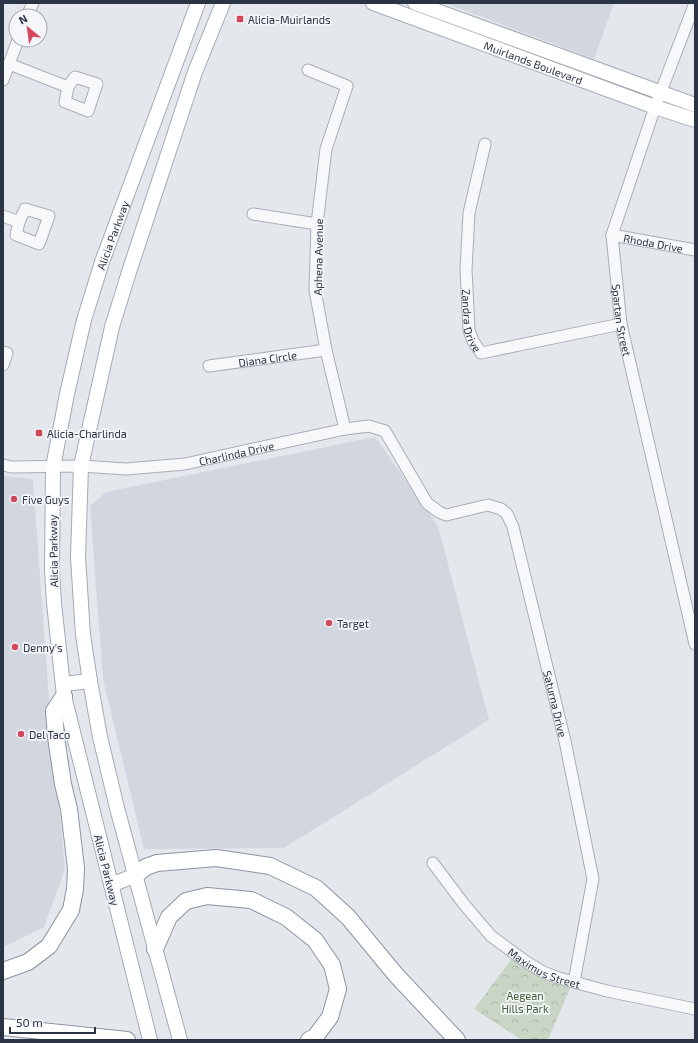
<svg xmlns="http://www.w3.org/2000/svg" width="698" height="1043" font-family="'Exo 2',sans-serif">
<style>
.built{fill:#d2d6de}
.park{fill:url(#park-crowns)}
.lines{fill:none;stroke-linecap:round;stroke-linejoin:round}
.minor-casing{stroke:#a9aeb7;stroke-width:13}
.major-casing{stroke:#a3abb8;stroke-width:16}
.highway-casing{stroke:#8b94a3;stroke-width:18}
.minor{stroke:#f7f8fa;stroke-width:11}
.major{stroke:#fff;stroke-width:14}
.highway{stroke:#fff;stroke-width:16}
.poi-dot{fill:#d1495b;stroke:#f4f6f9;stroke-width:1.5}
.labels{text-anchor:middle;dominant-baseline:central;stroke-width:3.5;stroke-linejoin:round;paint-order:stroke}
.poi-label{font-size:11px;fill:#2b3445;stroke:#f4f6f9;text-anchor:start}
.street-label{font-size:11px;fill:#2b3445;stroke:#f4f6f9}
.park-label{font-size:11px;fill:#3f6138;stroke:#f4f6f9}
</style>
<defs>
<pattern id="park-crowns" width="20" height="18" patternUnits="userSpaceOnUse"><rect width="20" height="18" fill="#c9d6c5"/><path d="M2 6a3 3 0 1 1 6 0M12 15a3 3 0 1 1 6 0" fill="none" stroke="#adb8ab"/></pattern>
</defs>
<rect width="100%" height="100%" fill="#e4e7ec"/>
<g class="built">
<path d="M445,3H614L594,59Z"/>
<path d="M375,437L438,526L489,720L284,848L144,849L103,679L90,506L106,492Z"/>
<path d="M3,476L33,479L48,687L65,869L44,927L3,947Z"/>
</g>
<path class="park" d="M513,957L571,986L548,1040H522L474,1009Z"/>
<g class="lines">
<defs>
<g id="minor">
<path id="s1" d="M695,3L655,107L612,235L621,324L695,644"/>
<path d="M27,16L33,3"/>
<path d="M9,64L68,87"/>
<path d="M308,70L347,86L326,149L317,224L315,290L326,350L345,429"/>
<path d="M75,77L97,84L88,111L65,102L68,87Z"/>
<path d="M3,80L18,40"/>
<path id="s2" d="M485,144L469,213L466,270L469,330L473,341L481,353L621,324"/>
<path d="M25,209L49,216L39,244L16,235L19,222Z"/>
<path d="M253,214L317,224"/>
<path d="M3,216L19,222"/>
<path id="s3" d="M612,235L695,250"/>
<path d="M3,352L7,353L3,365"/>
<path id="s4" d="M209,366L326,350"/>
<path id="s5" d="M3,465L11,467L81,466L126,469L185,464L345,429L369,426L385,431L427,503L439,512L446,515L488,505L501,509L507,514L513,527L565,741L593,879L574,982"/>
<path id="s6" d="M433,863L463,903L491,936L525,961L543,972L559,978L607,991L695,1009"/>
</g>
<g id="major">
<path id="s7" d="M373,3L655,107L695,120"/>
<path d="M415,3L695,105"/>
<path d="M63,684L90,681"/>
<path d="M111,885L136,875"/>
<path id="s8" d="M150,1040L64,696L54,603L52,570L53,467L67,394L84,320L102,262L198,3"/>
<path d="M180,1040L117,808L100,737L90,681L83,635L78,557L81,466L112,327L129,272L195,72L223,3"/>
</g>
<g id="highway">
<path d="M136,875L146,867L157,863L216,858L270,866L316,888L348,917L396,975L457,1040"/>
<path d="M155,949L169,917L186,901L207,896L251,900L286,917L315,940L332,965L338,989L330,1017L315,1037L309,1040"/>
<path d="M3,971L28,962L49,946L71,910L75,889L76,868L69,809L63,784L56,737L54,711L64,696"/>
<path d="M3,1027L127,1040"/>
</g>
</defs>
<use href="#minor" class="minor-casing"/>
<use href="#major" class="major-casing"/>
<use href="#highway" class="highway-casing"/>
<use href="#minor" class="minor"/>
<use href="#major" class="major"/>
<use href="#highway" class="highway"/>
</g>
<g class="poi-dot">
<rect x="236" y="15" width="8" height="8" rx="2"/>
<rect x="35" y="429" width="8" height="8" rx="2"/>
<circle cx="14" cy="499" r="4"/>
<circle cx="329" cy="623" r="4"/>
<circle cx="15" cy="647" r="4"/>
<circle cx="21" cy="734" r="4"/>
</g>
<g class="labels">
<g class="poi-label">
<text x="248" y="19">Alicia-Muirlands</text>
<text x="47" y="433">Alicia-Charlinda</text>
<text x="22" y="499">Five Guys</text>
<text x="337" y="623">Target</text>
<text x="23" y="647">Denny's</text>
<text x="29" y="734">Del Taco</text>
</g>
<g class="street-label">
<text stroke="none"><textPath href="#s7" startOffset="171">Muirlands Boulevard</textPath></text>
<text stroke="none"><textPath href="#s8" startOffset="824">Alicia Parkway</textPath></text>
<text stroke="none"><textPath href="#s3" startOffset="42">Rhoda Drive</textPath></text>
<text transform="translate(318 257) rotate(-89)">Aphena Avenue</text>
<text stroke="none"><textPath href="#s2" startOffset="179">Zandra Drive</textPath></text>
<text stroke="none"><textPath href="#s1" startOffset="332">Spartan Street</textPath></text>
<text stroke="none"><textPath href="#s4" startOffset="59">Diana Circle</textPath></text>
<text stroke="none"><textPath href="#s5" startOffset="235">Charlinda Drive</textPath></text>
<text transform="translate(53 551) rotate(-91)">Alicia Parkway</text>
<text stroke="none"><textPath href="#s5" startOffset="754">Saturna Drive</textPath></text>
<text transform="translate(107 870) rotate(76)">Alicia Parkway</text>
<text stroke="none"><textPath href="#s6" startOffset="156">Maximus Street</textPath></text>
</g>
<g class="park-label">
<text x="525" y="995">Aegean<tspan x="525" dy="13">Hills Park</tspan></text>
</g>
</g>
<rect width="698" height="1043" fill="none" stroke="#2b3445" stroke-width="8"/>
<g transform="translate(28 28) rotate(331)"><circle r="19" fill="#f4f6f9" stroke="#a4a8b1"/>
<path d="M0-3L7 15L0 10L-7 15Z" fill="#d1495b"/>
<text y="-6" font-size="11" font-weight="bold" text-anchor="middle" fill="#2b3445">N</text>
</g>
<path d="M10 1027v6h85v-6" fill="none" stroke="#2b3445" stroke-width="2"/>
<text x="16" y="1027" font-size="12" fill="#2b3445" stroke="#f4f6f9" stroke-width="3" paint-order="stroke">50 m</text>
</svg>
